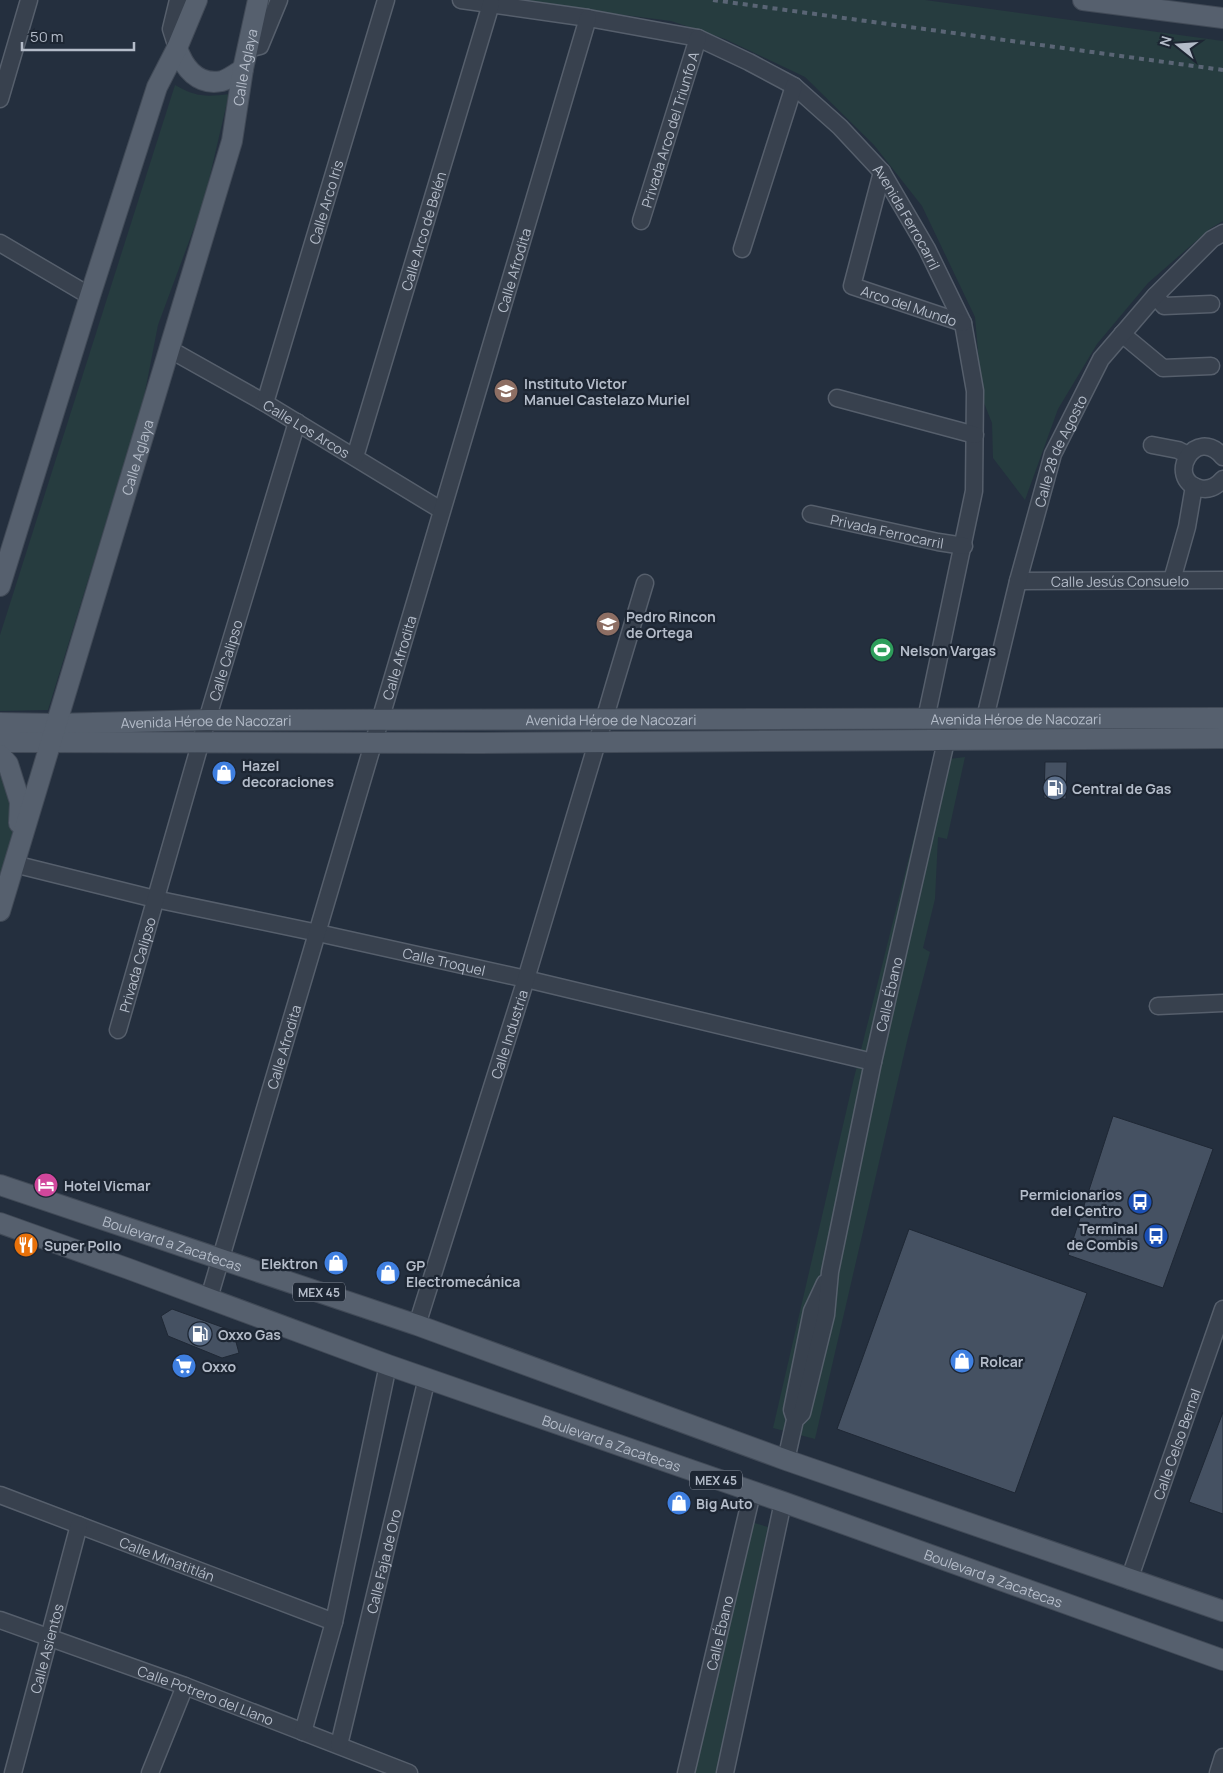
<svg xmlns="http://www.w3.org/2000/svg" width="1223" height="1773" font-family="Manrope,sans-serif">
<style>
.green{fill:#263c3f}
.building{fill:#455162;stroke:#1f2835}
.lines{fill:none;stroke-linecap:round;stroke-linejoin:round}
.minor-casing{stroke:#565f6c;stroke-width:19}
.major-casing{stroke:#414a57;stroke-width:22}
.minor{stroke:#38414e;stroke-width:16}
.major{stroke:#56606e;stroke-width:20}
.rail{stroke:#5a6575;stroke-width:4;stroke-dasharray:5 5;stroke-linecap:butt}
.labels{text-anchor:middle;dominant-baseline:central;stroke-width:4.5;stroke-linejoin:round;paint-order:stroke}
.shield{fill:#1d2633;stroke:#878f9c;stroke-width:1}
.shield-label{font-size:12px;font-weight:bold;fill:#b4bcc9}
.street-label{font-size:14px;fill:#b4bcc9;stroke:#1d2633}
.poi-label{font-size:14px;font-weight:bold;fill:#b4bcc9;stroke:#1d2633;text-anchor:start}
</style>
<rect width="100%" height="100%" fill="#242f3e"/>
<g class="green">
<path d="M506,0H925L1223,41V221L1211,228L1148,283L1097,344L1058,409L1025,500L993,458L992,423L982,398L975,317L922,206L874,145L805,77L725,39L671,21Z"/>
<path d="M175,85C196,97 206,97 229,94L204,201L158,325L143,402L48,710L0,711V635Z"/>
<path d="M965,757L947,839L938,837L935,899L923,948L930,952L908,1037L815,1439L773,1428L853,1082L933,761Z"/>
<path d="M0,776C12,789 15,834 12,852C10,864 4,877 0,889Z"/>
<path d="M751,1522L768,1527L716,1773H691Z"/>
</g>
<g class="building">
<path d="M1045,762H1067L1066,799L1044,798Z"/>
<path d="M1113,1116L1213,1149L1163,1288L1068,1255Z"/>
<path d="M909,1229L1087,1293L1015,1493L837,1429Z"/>
<path d="M172,1309L233,1331L239,1353L222,1358L168,1336L161,1316Z"/>
<path d="M1223,1412V1514L1189,1502Z"/>
</g>
<g class="lines">
<defs>
<g id="minor">
<path id="s1" d="M461,0L588,18L698,38L749,62L794,86L840,127L882,172L927,249L963,323L975,391L974,491L926,719"/>
<path d="M177,48L171,29L178,0"/>
<path d="M247,49L260,46L279,0"/>
<path d="M0,99L29,0"/>
<path id="s2" d="M882,172L852,286L963,323"/>
<path id="s3" d="M641,221L698,38"/>
<path d="M0,243L90,296"/>
<path d="M742,249L794,86"/>
<path d="M1155,296L1164,306L1211,304"/>
<path d="M1122,334L1163,368L1211,366"/>
<path id="s4" d="M169,349L265,403L441,510"/>
<path d="M837,398L975,435"/>
<path id="s5" d="M265,403L386,0"/>
<path d="M1152,445L1178,450L1188,455"/>
<path id="s6" d="M355,457L491,4"/>
<path d="M1223,457C1195,424 1165,479 1199,488C1209,491 1217,486 1223,479"/>
<path id="s7" d="M811,514L938,542L964,546"/>
<path d="M1172,580L1187,527L1194,486"/>
<path id="s8" d="M1018,581L1223,580"/>
<path id="s9" d="M985,718L1018,581L1053,454L1101,359L1155,296L1212,239L1223,233"/>
<path id="s10" d="M14,864L155,899L318,933L526,979L873,1062"/>
<path d="M1158,1006L1223,1003"/>
<path id="s11" d="M118,1030L207,720L297,422"/>
<path id="s12" d="M209,1298L588,18"/>
<path id="s13" d="M417,1325L526,979L645,583"/>
<path d="M794,1416L792,1410L812,1311L825,1283"/>
<path id="s14" d="M786,1460L795,1420L802,1413L826,1315L830,1272L873,1062L949,728"/>
<path id="s15" d="M0,1495L334,1622"/>
<path id="s16" d="M1129,1580L1223,1309"/>
<path id="s17" d="M0,1620L185,1686L409,1773"/>
<path d="M303,1732L334,1622L388,1365"/>
<path id="s18" d="M339,1745L427,1378"/>
<path id="s19" d="M13,1773L79,1525"/>
<path d="M150,1773L185,1686"/>
<path id="s20" d="M686,1773L752,1493"/>
<path d="M725,1773L783,1502"/>
<path d="M1218,1773L1223,1757"/>
</g>
<g id="major">
<path d="M1083,0L1223,18"/>
<path d="M177,48C184,68 198,86 222,81C229,79 237,73 243,69"/>
<path d="M0,586L90,296L157,87L177,48L197,0"/>
<path id="s21" d="M0,723L56,724L207,720L1223,718"/>
<path d="M0,742L481,743L1223,738"/>
<path d="M0,755L8,764L20,802L19,823"/>
<path id="s22" d="M0,911L232,141L243,69L258,0"/>
<path id="s23" d="M0,1185L417,1325L786,1460L1223,1611"/>
<path id="s24" d="M0,1223L129,1269L388,1365L783,1502L1223,1660"/>
</g>
</defs>
<use href="#minor" class="minor-casing"/>
<use href="#major" class="major-casing"/>
<use href="#minor" class="minor"/>
<use href="#major" class="major"/>
<path class="rail" d="M713,0L1223,70"/>
</g>
<defs>
<symbol id="university-disc" viewBox="-11 -11 22 22"><circle r="9.5" fill="#8d6e63" stroke="#1d2633"/><path d="M0-5L7-2L0 1L-7-2ZM-4 1L0 2.5L4 1V4Q0 6-4 4Z" fill="#fff"/></symbol>
<symbol id="school-disc" viewBox="-11 -11 22 22"><circle r="9.5" fill="#8d6e63" stroke="#1d2633"/><path d="M0-5L7-2L0 1L-7-2ZM-4 1L0 2.5L4 1V4Q0 6-4 4Z" fill="#fff"/></symbol>
<symbol id="stadium-disc" viewBox="-11 -11 22 22"><circle r="9.5" fill="#2e9e5b" stroke="#1d2633"/><path d="M0-5a6.5 5 0 1 0 0 10a6.5 5 0 1 0 0-10ZM-3.5-1.8h7v3.6h-7Z" fill="#fff"/></symbol>
<symbol id="shop-disc" viewBox="-11 -11 22 22"><circle r="9.5" fill="#3f7fe0" stroke="#1d2633"/><path d="M-5-2.5h2.3a2.7 3.5 0 0 1 5.4 0H5L5.5 6h-11ZM-1.5-2.5h3a1.5 2.3 0 0 0-3 0Z" fill="#fff"/></symbol>
<symbol id="fuel-disc" viewBox="-11 -11 22 22"><circle r="9.5" fill="#5c6f8a" stroke="#1d2633"/><path d="M-5.5-6h7V0h2V4h1.3V-2.5L3-4.5l.8-.8L6-3V5H2.5V1h-1V6h-7ZM-4.2-4.7v3.2H.2V-4.7Z" fill="#fff"/></symbol>
<symbol id="hotel-disc" viewBox="-11 -11 22 22"><circle r="9.5" fill="#d1479c" stroke="#1d2633"/><path d="M-6-4.5h1.5V1H6V5H4.5V3h-9V5H-6ZM-4 0a1.8 1.8 0 1 1 3.6 0ZM.5 0V-2.5h3Q6-2.5 6 0Z" fill="#fff"/></symbol>
<symbol id="bus-disc" viewBox="-11 -11 22 22"><circle r="9.5" fill="#1a4fb4" stroke="#1d2633"/><path d="M-5-6H5V4H4V6H2V4H-2V6H-4V4H-5ZM-3.5-4V0h7V-4ZM-3.5 1.2v1.5H-2V1.2ZM2 1.2v1.5H3.5V1.2Z" fill="#fff"/></symbol>
<symbol id="restaurant-disc" viewBox="-11 -11 22 22"><circle r="9.5" fill="#e8710a" stroke="#1d2633"/><path d="M-5-6h1v4h1v-4h1v4h1v-4h1v5L-1.5 .5V6h-2V.5L-5-1ZM5-6V6H3V1.5H1.5Q1.5-4 5-6Z" fill="#fff"/></symbol>
<symbol id="supermarket-disc" viewBox="-11 -11 22 22"><circle r="9.5" fill="#3f7fe0" stroke="#1d2633"/><path d="M-6-5.5h2.5l.6 2H6L4.5 2H-2.5L-4.4-4H-6ZM-1.5 3.2a1.3 1.3 0 1 0 .1 0ZM3 3.2a1.3 1.3 0 1 0 .1 0Z" fill="#fff"/></symbol>
</defs>
<g fill-rule="evenodd">
<use href="#university-disc" x="492" y="377" width="28" height="28"/>
<use href="#school-disc" x="594" y="610" width="28" height="28"/>
<use href="#stadium-disc" x="868" y="636" width="28" height="28"/>
<use href="#shop-disc" x="210" y="759" width="28" height="28"/>
<use href="#fuel-disc" x="1041" y="774" width="28" height="28"/>
<use href="#hotel-disc" x="32" y="1171" width="28" height="28"/>
<use href="#bus-disc" x="1126" y="1188" width="28" height="28"/>
<use href="#bus-disc" x="1142" y="1222" width="28" height="28"/>
<use href="#restaurant-disc" x="12" y="1231" width="28" height="28"/>
<use href="#shop-disc" x="322" y="1249" width="28" height="28"/>
<use href="#shop-disc" x="374" y="1259" width="28" height="28"/>
<use href="#fuel-disc" x="186" y="1320" width="28" height="28"/>
<use href="#shop-disc" x="948" y="1347" width="28" height="28"/>
<use href="#supermarket-disc" x="170" y="1352" width="28" height="28"/>
<use href="#shop-disc" x="665" y="1489" width="28" height="28"/>
</g>
<g class="labels">
<g class="shield">
<rect x="293" y="1282.5" width="52" height="19" rx="4"/>
<rect x="690" y="1470.5" width="52" height="19" rx="4"/>
</g>
<g class="shield-label">
<text x="319" y="1292">MEX 45</text>
<text x="716" y="1480">MEX 45</text>
</g>
<g class="street-label">
<text stroke="none"><textPath href="#s22" startOffset="879">Calle Aglaya</textPath></text>
<text stroke="none"><textPath href="#s3" startOffset="96">Privada Arco del Triunfo A</textPath></text>
<text stroke="none"><textPath href="#s5" startOffset="210">Calle Arco Iris</textPath></text>
<text stroke="none"><textPath href="#s1" startOffset="522">Avenida Ferrocarril</textPath></text>
<text stroke="none"><textPath href="#s6" startOffset="236">Calle Arco de Belén</textPath></text>
<text stroke="none"><textPath href="#s12" startOffset="1072">Calle Afrodita</textPath></text>
<text stroke="none"><textPath href="#s2" startOffset="178">Arco del Mundo</textPath></text>
<text stroke="none"><textPath href="#s4" startOffset="159">Calle Los Arcos</textPath></text>
<text stroke="none"><textPath href="#s9" startOffset="278">Calle 28 de Agosto</textPath></text>
<text stroke="none"><textPath href="#s22" startOffset="474">Calle Aglaya</textPath></text>
<text stroke="none"><textPath href="#s7" startOffset="78">Privada Ferrocarril</textPath></text>
<text stroke="none"><textPath href="#s8" startOffset="102">Calle Jesús Consuelo</textPath></text>
<text stroke="none"><textPath href="#s12" startOffset="668">Calle Afrodita</textPath></text>
<text stroke="none"><textPath href="#s11" startOffset="385">Calle Calipso</textPath></text>
<text stroke="none"><textPath href="#s21" startOffset="1016">Avenida Héroe de Nacozari</textPath></text>
<text stroke="none"><textPath href="#s21" startOffset="611">Avenida Héroe de Nacozari</textPath></text>
<text stroke="none"><textPath href="#s21" startOffset="206">Avenida Héroe de Nacozari</textPath></text>
<text stroke="none"><textPath href="#s10" startOffset="441">Calle Troquel</textPath></text>
<text stroke="none"><textPath href="#s11" startOffset="68">Privada Calipso</textPath></text>
<text stroke="none"><textPath href="#s14" startOffset="479">Calle Ébano</textPath></text>
<text stroke="none"><textPath href="#s13" startOffset="305">Calle Industria</textPath></text>
<text stroke="none"><textPath href="#s12" startOffset="262">Calle Afrodita</textPath></text>
<text stroke="none"><textPath href="#s23" startOffset="182">Boulevard a Zacatecas</textPath></text>
<text stroke="none"><textPath href="#s24" startOffset="650">Boulevard a Zacatecas</textPath></text>
<text stroke="none"><textPath href="#s16" startOffset="144">Calle Celso Bernal</textPath></text>
<text stroke="none"><textPath href="#s15" startOffset="179">Calle Minatitlán</textPath></text>
<text stroke="none"><textPath href="#s18" startOffset="189">Calle Faja de Oro</textPath></text>
<text stroke="none"><textPath href="#s24" startOffset="1055">Boulevard a Zacatecas</textPath></text>
<text stroke="none"><textPath href="#s20" startOffset="144">Calle Ébano</textPath></text>
<text stroke="none"><textPath href="#s19" startOffset="129">Calle Asientos</textPath></text>
<text stroke="none"><textPath href="#s17" startOffset="219">Calle Potrero del Llano</textPath></text>
</g>
<g class="poi-label">
<text x="524" y="383">Instituto Victor<tspan x="524" dy="16">Manuel Castelazo Muriel</tspan></text>
<text x="626" y="616">Pedro Rincon<tspan x="626" dy="16">de Ortega</tspan></text>
<text x="900" y="650">Nelson Vargas</text>
<text x="242" y="765">Hazel<tspan x="242" dy="16">decoraciones</tspan></text>
<text x="1072" y="788">Central de Gas</text>
<text x="64" y="1185">Hotel Vicmar</text>
<text x="1122" y="1194" text-anchor="end">Permicionarios<tspan x="1122" dy="16">del Centro</tspan></text>
<text x="1138" y="1228" text-anchor="end">Terminal<tspan x="1138" dy="16">de Combis</tspan></text>
<text x="44" y="1245">Super Pollo</text>
<text x="318" y="1263" text-anchor="end">Elektron</text>
<text x="406" y="1265">GP<tspan x="406" dy="16">Electromecánica</tspan></text>
<text x="218" y="1334">Oxxo Gas</text>
<text x="980" y="1361">Rolcar</text>
<text x="202" y="1366">Oxxo</text>
<text x="696" y="1503">Big Auto</text>
</g>
</g>
<g transform="translate(1178 45) rotate(287)" stroke="#1d2633" stroke-width="4" paint-order="stroke">
<path d="M0-4L9 19L0 12L-9 19Z" fill="#b4bcc9"/>
<text y="-8" font-size="14" font-weight="bold" text-anchor="middle" fill="#b4bcc9">N</text>
</g>
<path d="M22 42v8h112v-8" fill="none" stroke="#b4bcc9" stroke-width="2.5"/>
<text x="30" y="42" font-size="15" fill="#b4bcc9" stroke="#1d2633" stroke-width="4" paint-order="stroke">50 m</text>
</svg>
